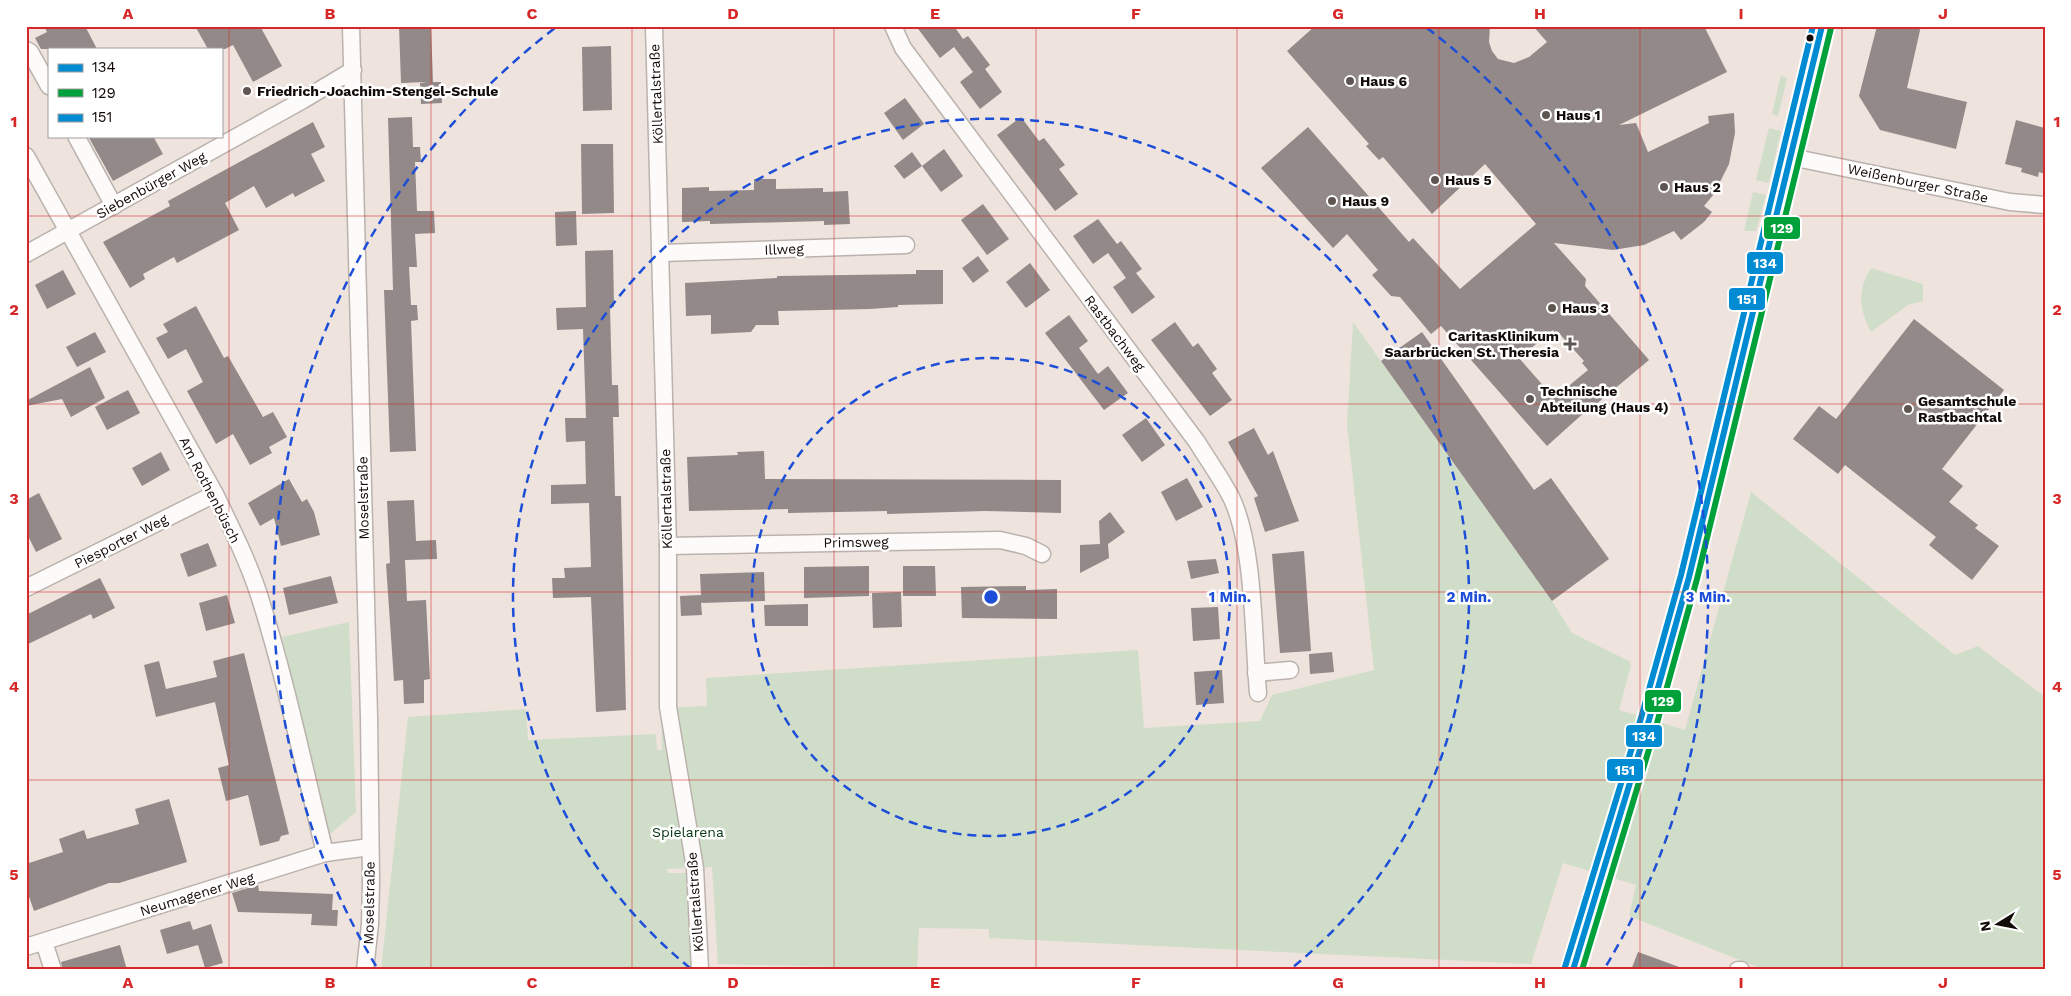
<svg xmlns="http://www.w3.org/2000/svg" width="2071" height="996" font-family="'Work Sans',sans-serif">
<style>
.green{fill:#d0dec9}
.building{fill:#928988;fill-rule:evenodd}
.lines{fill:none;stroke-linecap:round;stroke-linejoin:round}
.minor-casing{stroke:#bbb2ad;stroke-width:19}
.tertiary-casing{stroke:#bbb2ad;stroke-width:22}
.minor{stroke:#fdfbfa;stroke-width:16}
.tertiary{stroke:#fdfbfa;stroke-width:20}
.bus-1-casing{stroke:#fff;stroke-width:10}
.bus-2-casing{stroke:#fff;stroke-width:10}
.bus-3-casing{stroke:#fff;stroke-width:10}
.bus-1{stroke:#008bd2;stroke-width:6}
.bus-2{stroke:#00a13a;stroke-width:6}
.bus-3{stroke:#008bd2;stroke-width:6}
.grid{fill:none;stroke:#d62828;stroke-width:1;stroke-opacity:0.55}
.ring{fill:none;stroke:#1d4ed8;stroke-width:2.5;stroke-dasharray:9 6}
.bus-dot{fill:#110a07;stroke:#fff;stroke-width:2}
.poi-dot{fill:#5f5652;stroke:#fff;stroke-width:2}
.labels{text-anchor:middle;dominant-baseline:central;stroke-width:5;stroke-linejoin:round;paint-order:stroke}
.poi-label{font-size:14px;font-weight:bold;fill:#110a07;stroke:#fff;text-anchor:start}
.street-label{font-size:14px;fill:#110a07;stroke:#fff}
.park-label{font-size:14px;fill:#04350f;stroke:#fff}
.centre{fill:#1d4ed8;stroke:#fff;stroke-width:2.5}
.ring-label{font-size:15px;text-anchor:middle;font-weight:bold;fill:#1d4ed8;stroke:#fff;stroke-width:5;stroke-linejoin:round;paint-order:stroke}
.line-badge{stroke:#fff;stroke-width:2}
.badge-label{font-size:14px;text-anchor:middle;font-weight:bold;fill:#fff}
.neatline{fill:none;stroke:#d62828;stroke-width:2}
.grid-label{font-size:16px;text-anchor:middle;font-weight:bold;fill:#d62828}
</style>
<rect width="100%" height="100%" fill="#efe3dd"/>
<g class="green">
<path d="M1781,75L1787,79L1778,116L1772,114Z"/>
<path d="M1769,128L1781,131L1769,183L1756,180Z"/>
<path d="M1753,192L1766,195L1756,231H1744Z"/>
<path d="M1871,268L1923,284V301L1908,305L1871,332C1859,308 1857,291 1871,268Z"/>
<path d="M1353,322L1552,601L1572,633L1629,661L1631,665L1619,710L1685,730L1751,492L1955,655L1978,646L2045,697V970H1765L1629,916L1636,885L1563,863L1531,964L989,938V929L919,928L917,969L718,964L712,867L667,869L668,873H686L691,970H381L408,717L526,709L528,740L656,734L657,750H662L661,708L707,706L706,678L1138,650L1144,728L1260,721L1272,695L1374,670L1347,425Z"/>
<path d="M349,622L356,812L329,835L282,637Z"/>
</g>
<g class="building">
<path d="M44,26H85L97,49H41L35,38L47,32Z"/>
<path d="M195,26H260L282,66L253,82L233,45L225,49H208Z"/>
<path d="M399,26H431L433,82H441L442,103L421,104L420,83L427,82L401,83Z"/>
<path d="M916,26H954L963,39L968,36L990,65L985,69L1002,92L980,109L960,82L973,72L954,47L940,58Z"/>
<path d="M1315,26H1490L1489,42L1492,51L1498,59L1514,63L1529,57L1547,42L1533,26H1704L1727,72L1619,125L1636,123L1648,152L1709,123L1708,116L1734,113L1735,133L1729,164L1714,194L1704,206L1712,212L1704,222L1681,240L1674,231L1644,245L1613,250L1554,243L1586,279L1585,286L1649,360L1588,411L1587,410L1547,446L1441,326L1431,334L1400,297L1391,296L1372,275L1378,270L1347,234L1333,248L1261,168L1308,127L1409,242L1413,238L1460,289L1536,224L1485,164L1432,214L1383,157L1379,160L1366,146L1369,144L1287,51ZM1553,330L1555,333L1557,331L1584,361L1582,363L1588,370L1554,398L1519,358Z"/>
<path d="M1877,26H1921L1907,88L1967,102L1956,149L1880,130L1859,96Z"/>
<path d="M611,46L612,110L583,111L582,47Z"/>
<path d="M905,98L924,124L903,140L884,113Z"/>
<path d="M412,117L413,147H420L421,162H415L417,211H434L435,233L415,234L417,267H409L411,305H417L418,320L411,321L416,451L390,452L384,290H393L388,118Z"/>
<path d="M1021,117L1039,141L1044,138L1065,165L1059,169L1078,194L1055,211L997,135Z"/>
<path d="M2016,120L2045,128V174L2039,172L2038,177L2021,172L2022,168L2005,164Z"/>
<path d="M313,122L325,147L311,154L325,181L295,197L293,193L266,208L254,186L225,203L239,230L177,263L174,257L143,274L145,279L130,288L103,242L170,206L168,201Z"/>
<path d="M88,136H153L163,154L113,181Z"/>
<path d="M581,144H613L614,213L582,214Z"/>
<path d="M944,149L963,176L941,192L922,166Z"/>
<path d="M912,152L922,166L904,179L894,166Z"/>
<path d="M754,179H776V189L823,188V192L848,191L850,224L824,225V221L710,224V221L682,222V188L709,187V191L754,190Z"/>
<path d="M983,204L1009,239L987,255L961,220Z"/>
<path d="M576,211L577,245L556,246L555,212Z"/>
<path d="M1098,219L1117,244L1121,241L1142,269L1136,273L1155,297L1132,314L1113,287L1126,278L1108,253L1093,264L1073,236Z"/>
<path d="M613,250L614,307H610L612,385H618L619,417H613L615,496H621L626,710L596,712L591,597L553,598L552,578H565L564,568L591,567L589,503L551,504V485L586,484L585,441L566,442L565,418H586L583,329L557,330L556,308L586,307L585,251Z"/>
<path d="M978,256L989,271L973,283L962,268Z"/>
<path d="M1030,263L1050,290L1026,308L1006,282Z"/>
<path d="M63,270L76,294L47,309L35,285Z"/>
<path d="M916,270H943V304L898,305V307L870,309L778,311L779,325H756L751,332L711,334V315L686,316L685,283L777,278V276L916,274Z"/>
<path d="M196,306L224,358L228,356L263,417L273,412L287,437L269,447L272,453L250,465L233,434L216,444L187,391L203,382L186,349L168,359L156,338L168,332L163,324Z"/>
<path d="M1069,315L1088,341L1079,348L1098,374L1108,366L1128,393L1104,410L1045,333Z"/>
<path d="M1914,319L2004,390L1942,469L1963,486L1949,502L1978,525L1975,528L1999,546L1972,580L1929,545L1936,537L1845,465L1838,474L1793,439L1819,406L1836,419Z"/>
<path d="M1175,322L1193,347L1198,343L1217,369L1212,373L1232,400L1210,416L1151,340Z"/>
<path d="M95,332L106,352L77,367L66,347Z"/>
<path d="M1422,332L1534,490L1551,478L1609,559L1552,601L1381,361Z"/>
<path d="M90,367L105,398L71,417L62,399L26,406V401Z"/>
<path d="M128,390L140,413L107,430L95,407Z"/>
<path d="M1146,418L1165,445L1142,462L1122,435Z"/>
<path d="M1254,428L1268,455L1273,451L1299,521L1265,532L1254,498L1258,496L1228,442Z"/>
<path d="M764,451L765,479L1061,480V513L985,511L887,514V511L788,513V509L689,511L687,457L738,455L737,452Z"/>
<path d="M161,452L170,470L142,486L132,468Z"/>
<path d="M1187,478L1203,507L1176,521L1161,492Z"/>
<path d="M289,479L302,502L307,499L314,512L320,535L281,546L274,518L260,526L248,503Z"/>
<path d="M39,493L62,539L36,552L26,532V500Z"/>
<path d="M414,500L416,541L436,540L437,559L405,560L407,601L426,600L430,679L424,680V703L404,704L403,680L394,681L386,564L390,563L387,501Z"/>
<path d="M1110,512L1125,532L1108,544L1109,558L1080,573V545L1100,544L1099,521Z"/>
<path d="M208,543L217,566L188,577L180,554Z"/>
<path d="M1304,551L1311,651L1280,653L1272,554Z"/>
<path d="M1216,559L1219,573L1191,579L1187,561Z"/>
<path d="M869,566V596L804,598V567Z"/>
<path d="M903,566H935L936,596H903Z"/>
<path d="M764,572L765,601L701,603L702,615L681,616L680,596L701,595L700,574Z"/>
<path d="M331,576L338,603L289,615L283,588Z"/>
<path d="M100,578L115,608L93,619L91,614L26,645V615Z"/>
<path d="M1026,586V590L1057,589V619L962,618L961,587Z"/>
<path d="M901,592L902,627L873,628L872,593Z"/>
<path d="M227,595L235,623L206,631L199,603Z"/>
<path d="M808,604V626H765L764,605Z"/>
<path d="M1218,607L1220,639L1193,641L1191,608Z"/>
<path d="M1332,652L1334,672L1310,674L1309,654Z"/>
<path d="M244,653L289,834L281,836L279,841L260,846L248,795L226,801L218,768L229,765L215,702L156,717L144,665L159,661L166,689L217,677L213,661Z"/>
<path d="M1222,670L1224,703L1196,705L1194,672Z"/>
<path d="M169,799L187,862L119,883H109L34,911L26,888V864L63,852L59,839L84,830L87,839L139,824L135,809Z"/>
<path d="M258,885L259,891L333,894L332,910H338L337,926L311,925L312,914L238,912L232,893Z"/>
<path d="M190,921L193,930L211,924L223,963L205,968L198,945L167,954L160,930Z"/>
<path d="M120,945L127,970H63L61,962Z"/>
<path d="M1638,952L1682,968V970H1631Z"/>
</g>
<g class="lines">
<defs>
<g id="minor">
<path d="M351,26L369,717L371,882L370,924L365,970"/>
<path d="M654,26L668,546V707L695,868L700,970"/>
<path d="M893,26L903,48L1197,442C1208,460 1221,478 1231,497C1255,547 1253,637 1258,693"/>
<path d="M26,50L30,52L49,86"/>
<path d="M76,136L114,206"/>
<path d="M26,156L215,494C231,527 248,561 259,595C286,680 304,768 325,853"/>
<path d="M1791,157L2010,202L2045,205"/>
<path d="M661,253L906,245"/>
<path d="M26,254L303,100L353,70"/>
<path d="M668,546L1000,540L1026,546L1042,554"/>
<path d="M26,588L215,494"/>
<path d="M1256,673L1290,670"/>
<path d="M44,942L53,970"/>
<path d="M26,947L325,853L370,847"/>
<path d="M1738,970H1741"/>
</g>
<path id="tertiary" d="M1573,970L1649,720L1689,577L1822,26"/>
</defs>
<use href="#minor" class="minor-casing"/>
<use href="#tertiary" class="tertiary-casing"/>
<use href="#minor" class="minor"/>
<use href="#tertiary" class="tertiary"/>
<defs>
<path id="bus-1" d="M1573,970L1649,720L1689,577L1822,26"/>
<path id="bus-2" d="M1582,970L1657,723L1697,579L1831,28"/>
<path id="bus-3" d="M1565,967L1641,718L1681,575L1813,26"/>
</defs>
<use href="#bus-1" class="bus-1-casing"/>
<use href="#bus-2" class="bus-2-casing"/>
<use href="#bus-3" class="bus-3-casing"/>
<use href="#bus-1" class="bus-1"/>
<use href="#bus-2" class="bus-2"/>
<use href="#bus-3" class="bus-3"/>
</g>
<path class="grid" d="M229,26V970M431,26V970M632,26V970M834,26V970M1036,26V970M1237,26V970M1439,26V970M1640,26V970M1842,26V970M26,216H2045M26,404H2045M26,592H2045M26,780H2045"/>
<g class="ring">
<circle cx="991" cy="597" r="239"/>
<path d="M690 968A478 478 0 1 1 1292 968"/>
<path d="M376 966A717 717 0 0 1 555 28M1427 28A717 717 0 0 1 1606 966"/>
</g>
<circle class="bus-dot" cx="1810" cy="38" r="4.5"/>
<g class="poi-dot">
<circle cx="1350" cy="81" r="5"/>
<circle cx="247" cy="91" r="5"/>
<circle cx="1546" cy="115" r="5"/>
<circle cx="1435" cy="180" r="5"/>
<circle cx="1664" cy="187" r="5"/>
<circle cx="1332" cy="201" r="5"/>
<circle cx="1552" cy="308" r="5"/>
<path d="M1567.5 336.5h5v5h5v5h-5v5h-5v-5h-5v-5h5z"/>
<circle cx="1530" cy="399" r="5"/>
<circle cx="1908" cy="409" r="5"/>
</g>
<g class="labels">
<g class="poi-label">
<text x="1360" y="81">Haus 6</text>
<text x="257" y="91">Friedrich-Joachim-Stengel-Schule</text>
<text x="1556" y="115">Haus 1</text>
<text x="1445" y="180">Haus 5</text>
<text x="1674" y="187">Haus 2</text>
<text x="1342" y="201">Haus 9</text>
<text x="1562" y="308">Haus 3</text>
<text x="1559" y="336" text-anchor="end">CaritasKlinikum<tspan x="1559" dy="16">Saarbrücken St. Theresia</tspan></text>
<text x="1540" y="391">Technische<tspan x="1540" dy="16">Abteilung (Haus 4)</tspan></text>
<text x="1918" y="401">Gesamtschule<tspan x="1918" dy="16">Rastbachtal</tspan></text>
</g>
<g class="street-label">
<text transform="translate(656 94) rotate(-92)">Köllertalstraße</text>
<text transform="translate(1918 183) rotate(12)">Weißenburger Straße</text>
<text transform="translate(151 185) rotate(-29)">Siebenbürger Weg</text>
<text transform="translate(784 249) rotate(-2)">Illweg</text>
<text transform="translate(1115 333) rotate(53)">Rastbachweg</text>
<text transform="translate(210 490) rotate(63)">Am Rothenbüsch</text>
<text transform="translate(363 498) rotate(-91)">Moselstraße</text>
<text transform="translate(666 499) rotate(-91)">Köllertalstraße</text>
<text transform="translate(121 541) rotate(-27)">Piesporter Weg</text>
<text transform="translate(856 542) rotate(-1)">Primsweg</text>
<text transform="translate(197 894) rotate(-17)">Neumagener Weg</text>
<text transform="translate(695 902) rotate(-94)">Köllertalstraße</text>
<text transform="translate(369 903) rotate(-89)">Moselstraße</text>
</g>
<g class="park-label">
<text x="688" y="832">Spielarena</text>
</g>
</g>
<circle cx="991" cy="597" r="8" class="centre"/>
<g class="ring-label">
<text x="1230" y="602">1 Min.</text>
<text x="1469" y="602">2 Min.</text>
<text x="1708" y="602">3 Min.</text>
</g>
<g class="line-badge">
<rect x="1763" y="216" width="38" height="24" rx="5" fill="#00a13a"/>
<rect x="1746" y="251" width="38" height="24" rx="5" fill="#008bd2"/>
<rect x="1728" y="287" width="38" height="24" rx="5" fill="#008bd2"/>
<rect x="1644" y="689" width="38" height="24" rx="5" fill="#00a13a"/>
<rect x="1625" y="724" width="38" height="24" rx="5" fill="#008bd2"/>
<rect x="1606" y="758" width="38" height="24" rx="5" fill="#008bd2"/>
</g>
<g class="badge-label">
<text x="1782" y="233">129</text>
<text x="1765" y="268">134</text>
<text x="1747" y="304">151</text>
<text x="1663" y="706">129</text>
<text x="1644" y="741">134</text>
<text x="1625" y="775">151</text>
</g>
<rect width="2071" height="996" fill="none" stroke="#ffffff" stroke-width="55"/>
<rect x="48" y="48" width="175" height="90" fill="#ffffff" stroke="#a09d9c"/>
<rect x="58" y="64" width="25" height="8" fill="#008bd2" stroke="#a09d9c"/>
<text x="92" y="72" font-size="15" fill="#110a07">134</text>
<rect x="58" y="89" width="25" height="8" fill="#00a13a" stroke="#a09d9c"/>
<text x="92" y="98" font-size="15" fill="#110a07">129</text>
<rect x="58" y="114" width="25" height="8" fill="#008bd2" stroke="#a09d9c"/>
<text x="92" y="122" font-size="15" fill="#110a07">151</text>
<g transform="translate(1998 924) rotate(260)" stroke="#ffffff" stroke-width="4" paint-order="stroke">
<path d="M0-4L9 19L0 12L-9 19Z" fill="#110a07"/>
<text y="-8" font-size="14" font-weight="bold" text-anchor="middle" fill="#110a07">N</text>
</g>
<rect x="28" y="28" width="2016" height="940" class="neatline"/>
<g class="grid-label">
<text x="128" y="19">A</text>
<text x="330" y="19">B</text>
<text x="532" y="19">C</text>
<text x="733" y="19">D</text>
<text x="935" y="19">E</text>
<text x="1136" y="19">F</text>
<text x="1338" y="19">G</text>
<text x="1540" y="19">H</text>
<text x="1741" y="19">I</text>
<text x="1943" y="19">J</text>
<text x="14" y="127">1</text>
<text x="2057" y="127">1</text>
<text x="14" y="315">2</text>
<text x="2057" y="315">2</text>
<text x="14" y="504">3</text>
<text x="2057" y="504">3</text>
<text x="14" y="692">4</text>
<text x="2057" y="692">4</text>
<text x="14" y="880">5</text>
<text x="2057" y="880">5</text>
<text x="128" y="988">A</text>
<text x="330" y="988">B</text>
<text x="532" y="988">C</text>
<text x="733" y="988">D</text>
<text x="935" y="988">E</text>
<text x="1136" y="988">F</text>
<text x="1338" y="988">G</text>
<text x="1540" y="988">H</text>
<text x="1741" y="988">I</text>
<text x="1943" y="988">J</text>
</g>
</svg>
